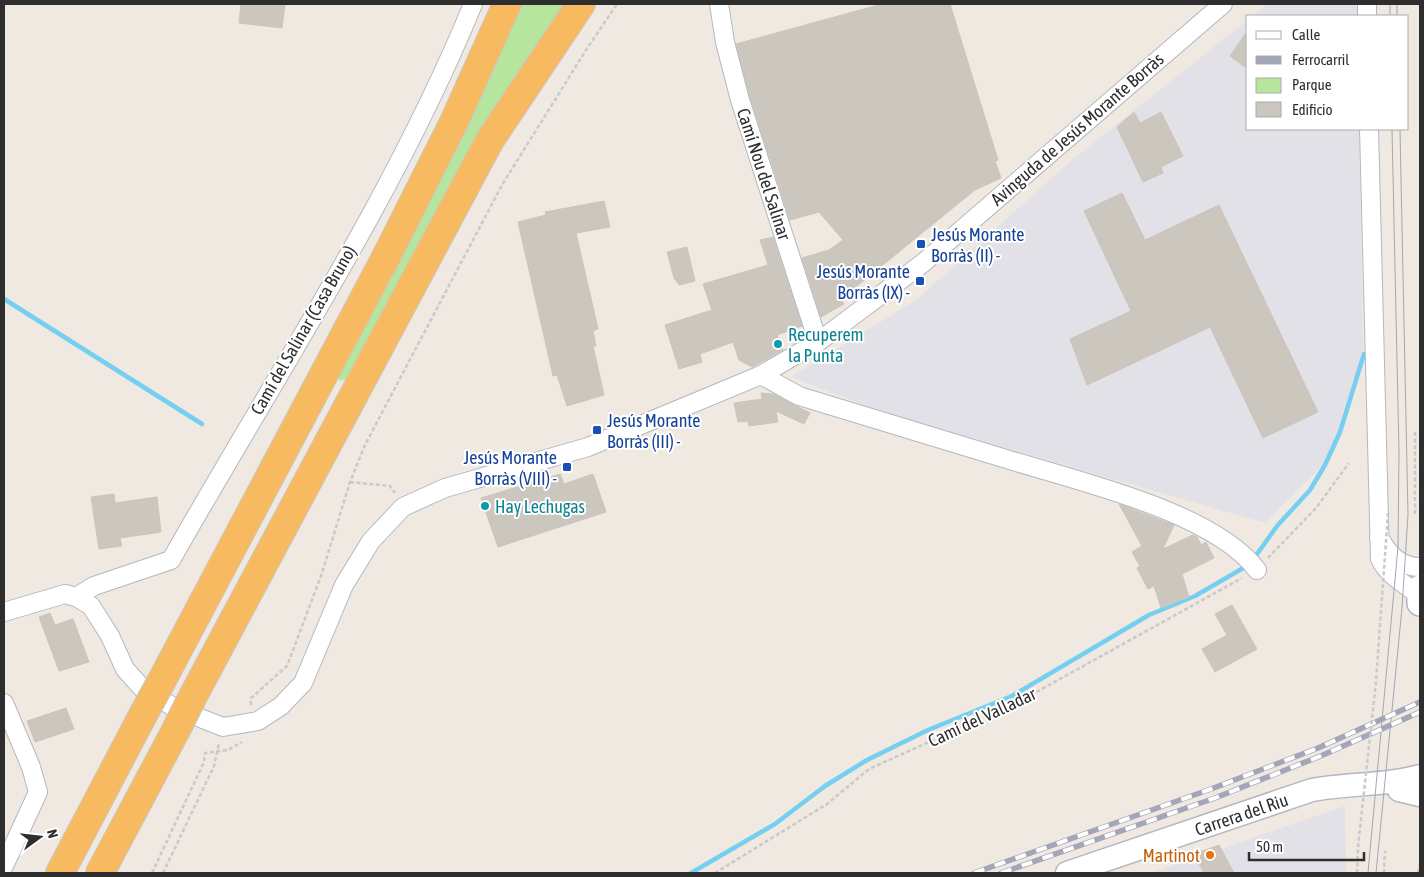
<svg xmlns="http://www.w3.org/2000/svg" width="1424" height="877" font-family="'Asap Condensed',sans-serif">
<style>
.industrial{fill:#e3e1e8}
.green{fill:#b6e59e}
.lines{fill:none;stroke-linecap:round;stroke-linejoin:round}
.stream{stroke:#75cff0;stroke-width:4.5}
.building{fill:#cbc7bf;stroke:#cbc5ba}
.minor-casing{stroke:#b4b7c1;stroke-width:20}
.tertiary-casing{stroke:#b4b7c1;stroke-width:25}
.secondary-casing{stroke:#b4b7c1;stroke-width:28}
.trunk-casing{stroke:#c9c9c9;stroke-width:30}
.path{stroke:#c9c9c9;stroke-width:2.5;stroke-dasharray:4 2.5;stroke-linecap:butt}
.minor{stroke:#fff;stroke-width:18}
.tertiary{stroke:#fff;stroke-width:22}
.secondary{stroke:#fff;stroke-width:25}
.trunk{stroke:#f8ba60;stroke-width:28}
.tram{stroke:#a3a6b8;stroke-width:1}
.rail-casing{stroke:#a3a6b8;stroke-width:5.5}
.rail{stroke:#fff;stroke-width:4;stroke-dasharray:11;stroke-linecap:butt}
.trunk-bridge-casing{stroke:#c9c9c9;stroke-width:30;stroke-linecap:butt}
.path-bridge{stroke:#c9c9c9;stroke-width:2.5;stroke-dasharray:4 2.5;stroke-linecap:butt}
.trunk-bridge{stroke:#f8ba60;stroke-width:28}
.transit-dot{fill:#1a4fb4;stroke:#fff;stroke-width:2}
.culture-dot{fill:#0f9aa8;stroke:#fff;stroke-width:2}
.food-dot{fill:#e8710a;stroke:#fff;stroke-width:2}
.labels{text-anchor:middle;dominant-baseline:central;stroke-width:4;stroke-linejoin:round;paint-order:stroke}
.street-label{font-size:18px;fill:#2e2e2e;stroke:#fff}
.transit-label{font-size:18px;fill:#164399;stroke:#fff;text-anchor:start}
.culture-label{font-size:18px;fill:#0d838f;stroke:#fff;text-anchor:start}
.food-label{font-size:18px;fill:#c56008;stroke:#fff;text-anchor:end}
</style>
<rect width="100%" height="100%" fill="#efe9e1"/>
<g class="industrial">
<path d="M1268,4H1357V16H1252Z"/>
<path d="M1248,20V129H1359L1363,349L1330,458L1265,523L884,413L791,377L916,300L1073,159Z"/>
<path d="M1345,806L1346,873H1151Z"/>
</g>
<path class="green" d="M520,4H566C479,120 416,252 347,379L340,381L336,374C403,253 471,133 520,4Z"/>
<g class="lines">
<g class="stream">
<path d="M4,299L202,424"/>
<path d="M1255,557L1277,526L1310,490L1325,465L1340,432L1364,354"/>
<path d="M691,873L775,824L825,786L867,760L928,730L1012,696L1149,615L1195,596L1245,567"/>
</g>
</g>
<g class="building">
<path d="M241,4H285L282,28L239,23Z"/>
<path d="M882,4H950L998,160L995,161L1001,178L975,190L841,299L844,304L821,317L802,258L829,250L843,240L819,212L790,220L750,97L736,44Z"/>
<path d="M1248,30V69L1230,56Z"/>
<path d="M1134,112L1140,123L1161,112L1183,156L1161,167L1163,173L1143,182L1117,127Z"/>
<path d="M1122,193L1145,240L1219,205L1318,412L1263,438L1210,327L1087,385L1070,339L1131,311L1084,211Z"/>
<path d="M604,201L610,227L576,233L598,329L593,331L596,346H593L604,395L567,406L557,375L553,376L518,222L546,215L545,212Z"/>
<path d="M773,237L802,326L777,335L783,350L752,367L739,360L733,342L700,354L702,362L679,369L665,325L712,310L703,284L768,265L760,240Z"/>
<path d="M687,247L695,281L679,285L674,278L667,252Z"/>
<path d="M761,393L773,394L810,413L804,424L776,411L778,422L749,426L748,421L738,422L734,403L762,399Z"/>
<path d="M560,474L564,484L593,474L606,512L498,547L481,498Z"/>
<path d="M114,494L115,503L157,497L161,532L120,538L122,546L99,549L91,497Z"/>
<path d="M1119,504L1174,525L1163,549L1193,535L1197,537L1201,545L1206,542L1214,558L1182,574L1189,597L1161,608L1154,586L1148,589L1137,568L1140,566L1132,552L1142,546Z"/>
<path d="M1232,605L1257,649L1215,672L1202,649L1227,635L1215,614Z"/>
<path d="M50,613L55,625L73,619L89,662L59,671L39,617Z"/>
<path d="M66,708L74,729L35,742L27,721Z"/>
<path d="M1219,845L1234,873H1204L1194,854Z"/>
</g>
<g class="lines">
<defs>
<g id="minor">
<path d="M719,4L725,42L740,100L818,342"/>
<path d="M1367,4V16"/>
<path d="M1369,129L1380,559C1389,577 1405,583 1419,596"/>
<path d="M761,375L799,396C867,417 935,438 1003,458C1073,480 1213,511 1257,570"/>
<path d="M1379,537C1388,554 1400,567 1420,567"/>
<path d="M76,597L94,586L171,560C274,378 394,197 473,4"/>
<path d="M4,612L65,594L76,597L91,606L110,636L125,669L142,688L175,708L223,727L258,721L281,706L303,683L344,585L371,541L403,507L445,488L588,447L761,375L818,342L923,263L1223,4"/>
<path d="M4,703L31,767L38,792L4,866"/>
</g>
<g id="tertiary">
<path d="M1399,790L1420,795"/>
<path id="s1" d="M1067,873L1312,790C1348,783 1385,786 1420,776"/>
</g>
<path id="secondary" d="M1420,588V603"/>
<g id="trunk">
<path d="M161,682L386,257L454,122L507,4"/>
<path d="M192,698L490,140L581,4"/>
<path d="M60,873L144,713"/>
<path d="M100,873L176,730"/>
</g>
</defs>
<use href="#minor" class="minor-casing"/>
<use href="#tertiary" class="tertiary-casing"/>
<use href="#secondary" class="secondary-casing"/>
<use href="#trunk" class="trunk-casing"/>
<g class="path">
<path d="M1415,432V516"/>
<path d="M350,482L390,486L395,493"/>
<path d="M1268,558L1316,508L1349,463"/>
<path d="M251,705V698L287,666L321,576L350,482L365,445L502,185L586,50L617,4"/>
<path d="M152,873L204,762L205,753L228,750L242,742"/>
<path d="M163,873L214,766L219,743"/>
<path d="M715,873L827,804L869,769L1022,700L1242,578"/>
<path d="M1357,873L1358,847"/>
<path d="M1384,873L1385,851"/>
<path d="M1418,873L1420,864"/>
</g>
<use href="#minor" class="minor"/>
<use href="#tertiary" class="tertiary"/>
<use href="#secondary" class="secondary"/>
<use href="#trunk" class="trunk"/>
<g class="tram">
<path d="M1390,4V16"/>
<path d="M1397,4V16"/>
<path d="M1368,873L1398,547L1399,453L1392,129"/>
<path d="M1376,873L1402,608L1408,515L1400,129"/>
</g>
<defs>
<g id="rail">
<path d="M974,873L1211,789L1318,748L1420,702"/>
<path d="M1001,873L1215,798L1323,755L1420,712"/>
</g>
</defs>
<use href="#rail" class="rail-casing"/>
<use href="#rail" class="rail"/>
<defs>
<g id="trunk-bridge">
<path d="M144,713L161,682"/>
<path d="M176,730L192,698"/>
</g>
</defs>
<use href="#trunk-bridge" class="trunk-bridge-casing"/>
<path class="path-bridge" d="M1358,847L1376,682L1388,513"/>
<use href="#trunk-bridge" class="trunk-bridge"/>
</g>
<g class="transit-dot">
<rect x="916" y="239" width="10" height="10" rx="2.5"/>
<rect x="915" y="276" width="10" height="10" rx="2.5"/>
<rect x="592" y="425" width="10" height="10" rx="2.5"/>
<rect x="562" y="462" width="10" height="10" rx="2.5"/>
</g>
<g class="culture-dot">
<circle cx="778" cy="344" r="5"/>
<circle cx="485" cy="506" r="5"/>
</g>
<circle class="food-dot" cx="1210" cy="855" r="5"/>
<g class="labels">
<g class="street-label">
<text transform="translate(1077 129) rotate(-41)">Avinguda de Jesús Morante Borràs</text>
<text transform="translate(764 174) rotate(72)">Camí Nou del Salinar</text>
<text transform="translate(303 330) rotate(-60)">Camí del Salinar (Casa Bruno)</text>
<text transform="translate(982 717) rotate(-25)">Camí del Valladar</text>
<text stroke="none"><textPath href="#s1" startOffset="184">Carrera del Riu</textPath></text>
</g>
<g class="transit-label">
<text x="931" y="234">Jesús Morante<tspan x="931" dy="21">Borràs (II) -</tspan></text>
<text x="910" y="271" text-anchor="end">Jesús Morante<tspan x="910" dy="21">Borràs (IX) -</tspan></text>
<text x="607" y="420">Jesús Morante<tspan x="607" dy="21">Borràs (III) -</tspan></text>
<text x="557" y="457" text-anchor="end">Jesús Morante<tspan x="557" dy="21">Borràs (VIII) -</tspan></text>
</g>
<g class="culture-label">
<text x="788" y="334">Recuperem<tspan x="788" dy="21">la Punta</tspan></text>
<text x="495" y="506">Hay Lechugas</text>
</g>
<g class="food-label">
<text x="1200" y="855">Martinot</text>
</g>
</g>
<rect width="1424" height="877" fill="none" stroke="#2e2e2e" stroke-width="10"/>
<rect x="1246" y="15" width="162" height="115" fill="#ffffff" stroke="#ababab"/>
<rect x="1256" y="31" width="25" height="8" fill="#ffffff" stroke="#ababab"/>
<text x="1292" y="40" font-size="15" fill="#2e2e2e">Calle</text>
<rect x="1256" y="56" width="25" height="8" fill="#a3a6b8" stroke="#ababab"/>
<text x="1292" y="65" font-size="15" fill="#2e2e2e">Ferrocarril</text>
<rect x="1256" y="78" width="25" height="15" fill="#b6e59e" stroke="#ababab"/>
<text x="1292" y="90" font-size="15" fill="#2e2e2e">Parque</text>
<rect x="1256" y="102" width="25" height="15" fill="#cbc7bf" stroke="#ababab"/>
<text x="1292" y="115" font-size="15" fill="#2e2e2e">Edificio</text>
<g transform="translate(40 837) rotate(75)" stroke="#ffffff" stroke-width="4" paint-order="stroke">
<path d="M0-4L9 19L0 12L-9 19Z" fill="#2e2e2e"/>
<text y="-8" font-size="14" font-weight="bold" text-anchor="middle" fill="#2e2e2e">N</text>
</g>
<path d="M1249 852v8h115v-8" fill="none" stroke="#2e2e2e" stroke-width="2.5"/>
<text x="1256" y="852" font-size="15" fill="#2e2e2e" stroke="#ffffff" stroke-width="4" paint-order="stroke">50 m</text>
</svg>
